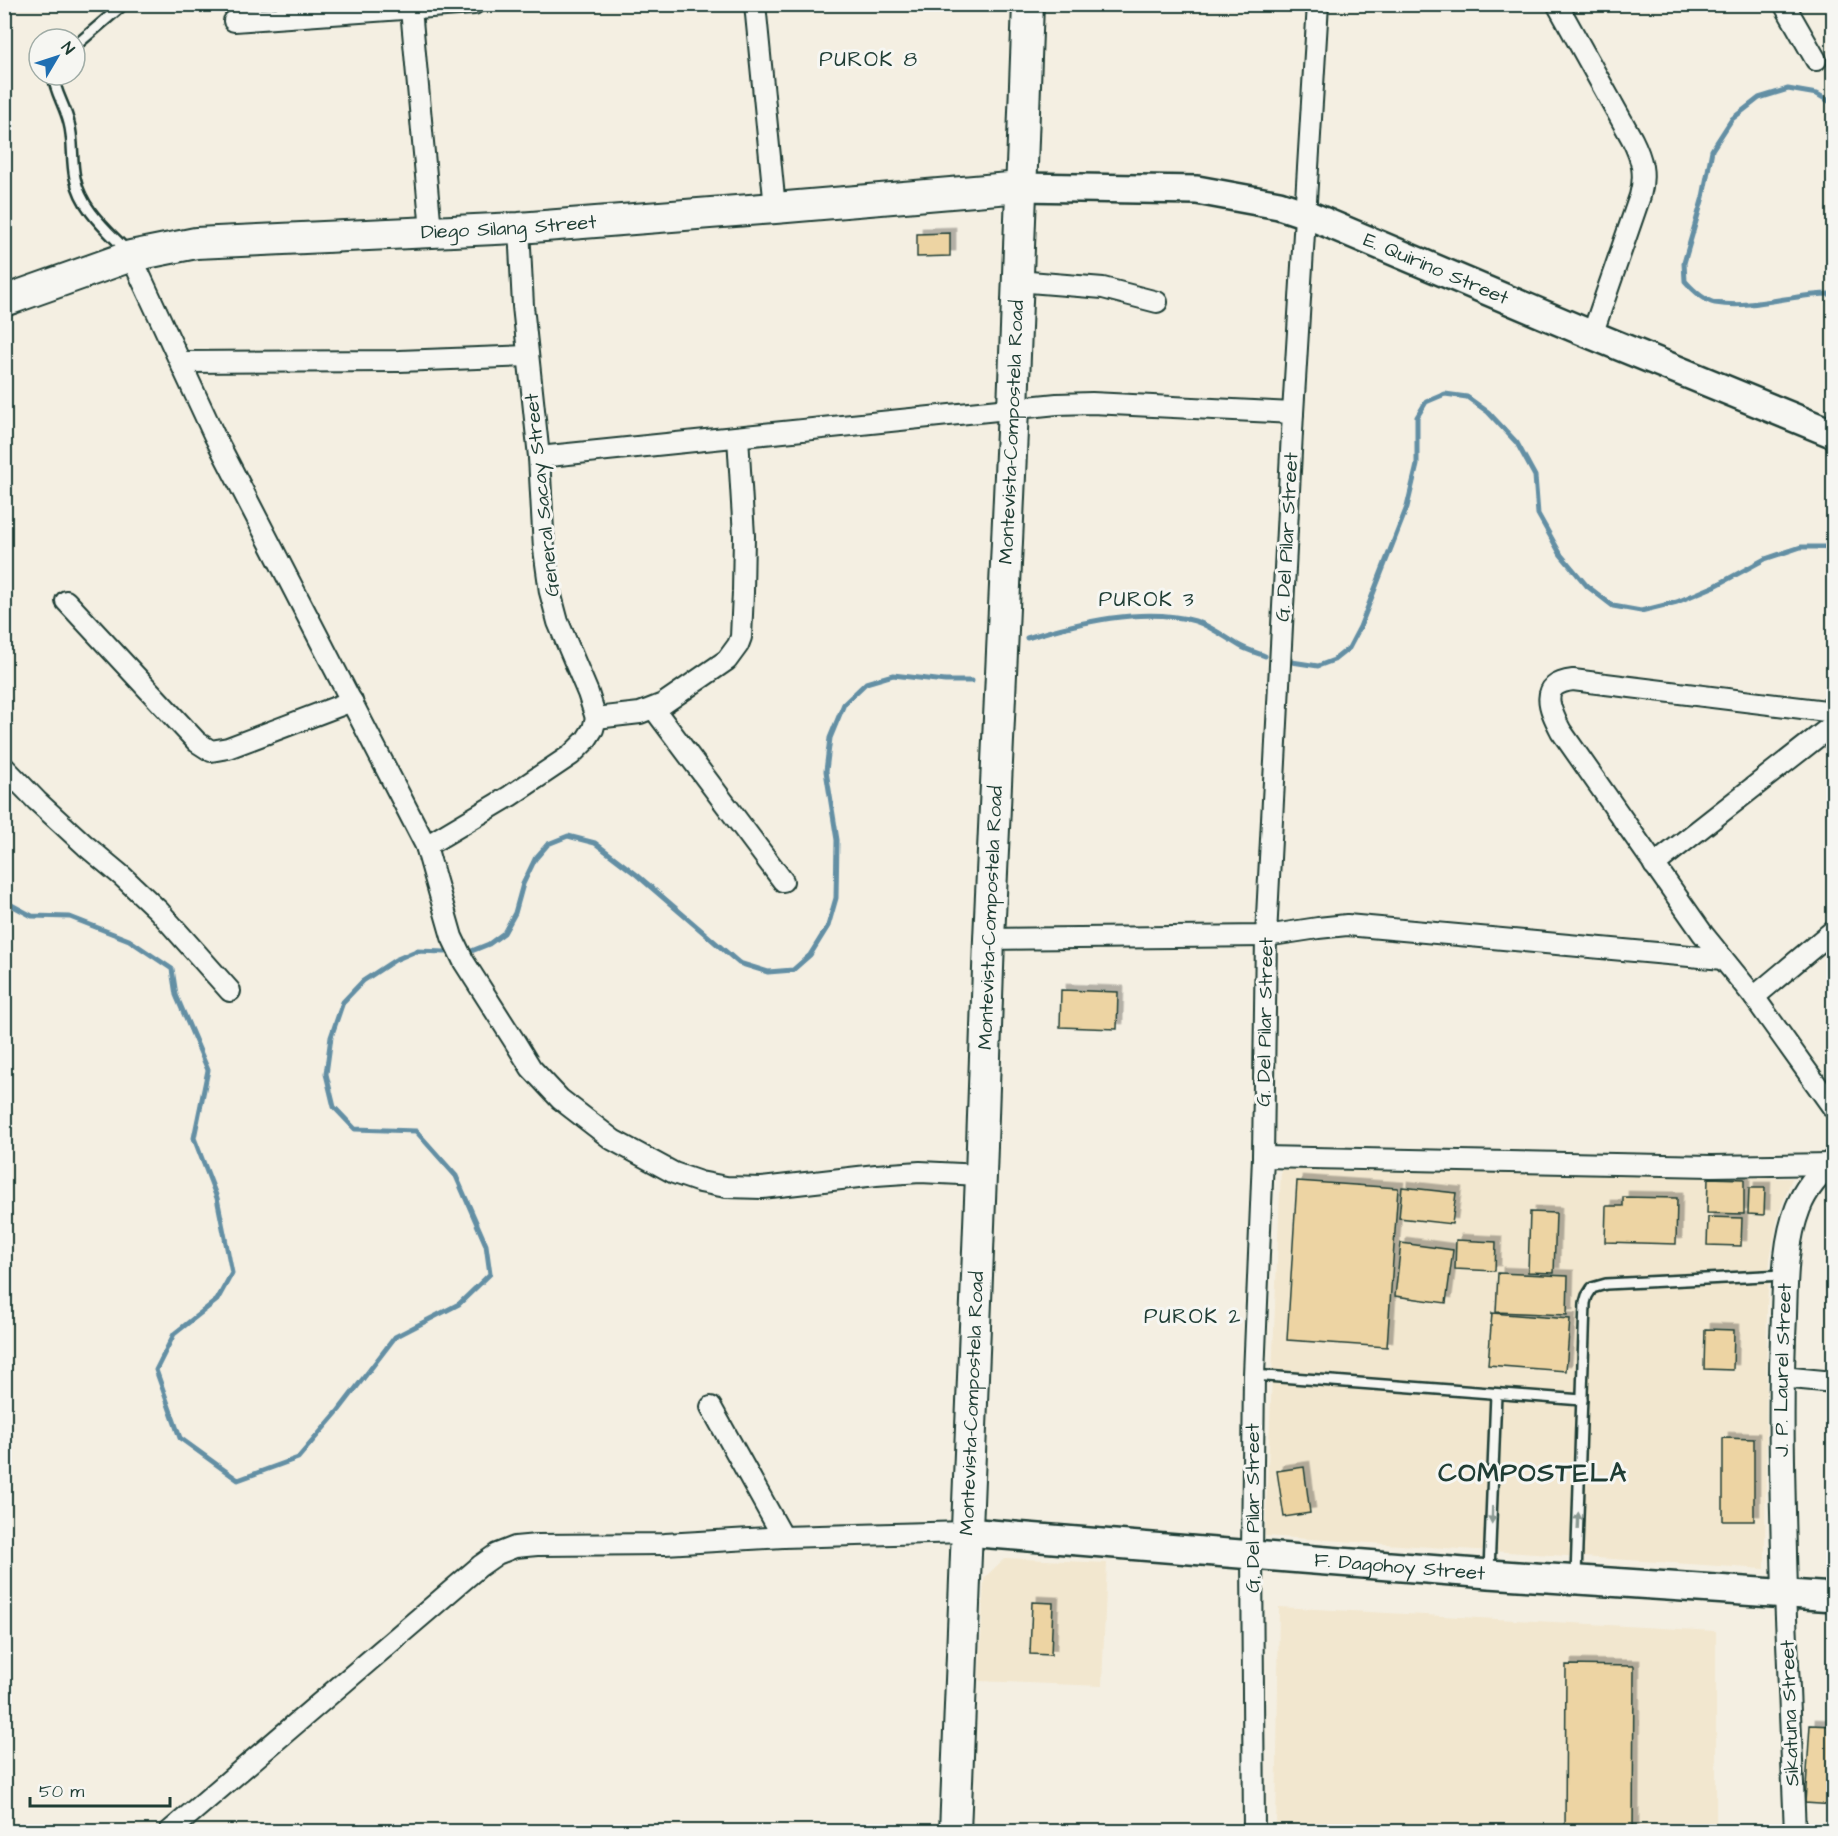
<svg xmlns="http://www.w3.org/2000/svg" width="1838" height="1836" font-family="'Architects Daughter',sans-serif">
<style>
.built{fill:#f2e7cf}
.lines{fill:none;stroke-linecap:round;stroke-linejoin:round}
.stream{stroke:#648fa4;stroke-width:5}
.building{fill:#edd4a3;stroke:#1f3d34;stroke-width:1.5;filter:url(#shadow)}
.service-casing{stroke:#1f3d34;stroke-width:14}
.minor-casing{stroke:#1f3d34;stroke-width:24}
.tertiary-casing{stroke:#1f3d34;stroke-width:28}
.secondary-casing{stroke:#1f3d34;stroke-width:32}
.primary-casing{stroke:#1f3d34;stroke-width:34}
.service{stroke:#f6f6f2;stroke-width:9}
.minor{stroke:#f6f6f2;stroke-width:20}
.tertiary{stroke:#f6f6f2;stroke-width:24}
.secondary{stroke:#f6f6f2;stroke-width:27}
.primary{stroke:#f6f6f2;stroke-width:30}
.oneway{fill:#8a9a93}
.labels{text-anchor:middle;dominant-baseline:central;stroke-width:6;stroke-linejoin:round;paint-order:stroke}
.street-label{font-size:20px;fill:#1f3d34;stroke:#f6f6f2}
.neighbourhood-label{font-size:21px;letter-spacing:1.5px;fill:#1f3d34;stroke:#f6f6f2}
.district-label{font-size:26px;font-weight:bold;letter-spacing:1.5px;fill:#1f3d34;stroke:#f6f6f2}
</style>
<defs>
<filter id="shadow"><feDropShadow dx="5.5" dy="-5.5" stdDeviation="0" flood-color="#0004"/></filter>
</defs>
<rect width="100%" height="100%" fill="#f4efe2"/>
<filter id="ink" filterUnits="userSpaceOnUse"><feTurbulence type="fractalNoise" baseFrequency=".0167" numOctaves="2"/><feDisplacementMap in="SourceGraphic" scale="12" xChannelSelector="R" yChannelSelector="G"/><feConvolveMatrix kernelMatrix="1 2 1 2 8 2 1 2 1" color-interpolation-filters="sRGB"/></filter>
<g filter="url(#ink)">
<g class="built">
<path d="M1281,1169L1792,1178L1778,1216L1770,1259L1767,1306L1765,1569L1265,1536Z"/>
<path d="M1005,1558L1107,1563L1102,1686L979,1681L984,1578Z"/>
<path d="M1279,1607L1716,1631V1831L1276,1832Z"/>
</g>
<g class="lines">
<g class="stream">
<path d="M1834,104L1817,94L1788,89L1759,98L1732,119L1712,150L1703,197L1684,263L1685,281C1693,290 1703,300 1715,303C1755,310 1794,293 1834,294"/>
<path d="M1027,638C1076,623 1144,606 1195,621C1211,626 1226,638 1240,646C1247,650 1257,653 1265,656"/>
<path d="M1292,662L1318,666L1334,660L1349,648L1360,627L1407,507L1417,465V417L1426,402L1445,394L1467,397L1488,412L1517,443L1535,476L1538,514L1561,555L1587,586L1613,606L1641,611L1677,602L1715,586L1765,559L1801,547H1834"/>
<path d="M4,901L32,916L70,917L129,940L172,969L176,995L208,1070L194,1138L217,1198L232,1273L217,1300L174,1334L156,1370L180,1438L238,1480L298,1458L339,1410L395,1337L459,1304L490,1274L486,1245L456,1176L416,1131L355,1129L334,1107L326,1074L331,1037L343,1002L363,981L395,960L416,951L446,952"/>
<path d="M469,952L489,944L504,933L515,913L523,884L535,859L548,844L568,836L595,843L637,875L739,963L768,972L793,970L810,955L828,926L836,898L837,840L826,771L830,738L844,704L866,683L893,675L945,681H972"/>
</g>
</g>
<g class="building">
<path d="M950,233V256L917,257V234Z"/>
<path d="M1061,990L1118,992L1117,1029L1060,1027Z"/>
<path d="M1708,1178L1744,1179V1214L1707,1213Z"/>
<path d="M1297,1181L1398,1188L1387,1347L1287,1340Z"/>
<path d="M1402,1187L1456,1193L1452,1224L1399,1218Z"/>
<path d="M1749,1188H1765L1764,1215L1748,1214Z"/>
<path d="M1623,1197L1677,1198L1676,1244L1605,1242L1606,1206H1623Z"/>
<path d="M1530,1212L1556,1213L1554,1273L1528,1272Z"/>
<path d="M1708,1217L1742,1218L1741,1246L1707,1245Z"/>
<path d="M1456,1240L1496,1242L1495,1271L1455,1269Z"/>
<path d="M1401,1243L1453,1250L1446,1303L1395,1296Z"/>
<path d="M1498,1273L1568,1276L1567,1315L1496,1312Z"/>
<path d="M1492,1313L1570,1319L1566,1371L1488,1365Z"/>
<path d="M1705,1329L1734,1330L1733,1370L1704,1369Z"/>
<path d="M1723,1438L1754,1439V1521H1723Z"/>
<path d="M1304,1467L1310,1513L1284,1517L1277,1471Z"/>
<path d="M1032,1602L1053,1603L1051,1655L1030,1654Z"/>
<path d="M1566,1665L1634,1666L1633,1832H1565Z"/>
<path d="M1810,1725L1834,1726V1805L1805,1803Z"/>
</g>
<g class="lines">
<defs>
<g id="service">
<path d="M75,46L124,4"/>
<path d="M53,75C55,92 65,106 69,123C74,141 71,160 75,178C81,209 107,230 128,252"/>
<path d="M1254,1375L1582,1400"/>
<path d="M1489,1571L1496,1394"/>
<path d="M1576,1577L1585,1303L1587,1296L1592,1288L1606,1284L1784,1275"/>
</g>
<g id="minor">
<path d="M755,4L775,208"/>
<path d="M1557,4L1632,139C1642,159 1646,174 1640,196L1592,335"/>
<path d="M1784,4L1816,60"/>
<path d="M411,9L431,231"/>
<path d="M234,21L474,4"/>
<path d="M131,256L214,435L426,846L452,937L464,962L515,1042L531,1068L560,1099L613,1140L674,1173L700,1182L726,1187L762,1188L876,1175L920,1172L981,1175"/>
<path d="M1017,281L1103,288L1157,302"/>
<path d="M181,362L399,361L528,356"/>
<path d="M539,457L1057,404L1092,403L1293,413"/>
<path d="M66,601L197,742L211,751L228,748L352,701"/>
<path d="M654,709L783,881"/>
<path d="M1834,712L1573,680C1538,684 1549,708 1561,731L1703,934L1754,997L1834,1109"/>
<path d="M596,718L640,713L663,704L727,660L738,645L741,637L743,592L744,536L738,437"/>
<path d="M4,767L37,801L86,846L122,876L159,911L230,991"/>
<path d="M426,846L510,796L571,755L586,740L593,729L596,718L588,693L558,622L550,592L544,549L539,457L523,306L519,228"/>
<path d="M1654,865L1834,724"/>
<path d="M989,939L1266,936L1318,928L1347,925L1723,959"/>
<path d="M1754,997L1834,930"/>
<path d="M1263,1157L1712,1166L1830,1164"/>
<path d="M1781,1377L1834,1382"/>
<path d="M711,1407L783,1537"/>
<path d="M1785,1594L1795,1832"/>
<path d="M169,1832L480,1566L497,1554L515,1547L537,1545L665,1544L783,1537L966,1532"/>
<path d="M1254,1832L1252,1554L1254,1375L1263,1157L1266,936L1293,413L1318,4"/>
</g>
<g id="tertiary">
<path id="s1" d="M1785,1594C1783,1501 1779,1408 1784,1316C1785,1281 1785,1241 1798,1208C1805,1190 1819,1173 1834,1161"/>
</g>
<g id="secondary">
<path id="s2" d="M1021,187L1197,190L1279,205L1306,214L1592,335L1834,434"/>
<path id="s3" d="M966,1532L1489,1574L1834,1597"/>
</g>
<g id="primary">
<path id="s4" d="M4,301L131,256L196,243L519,228L775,208L1021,187"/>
<path id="s5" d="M955,1832L981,1175L989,939L1013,409L1028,4"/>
</g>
</defs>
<use href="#service" class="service-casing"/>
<use href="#minor" class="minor-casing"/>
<use href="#tertiary" class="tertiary-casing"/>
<use href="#secondary" class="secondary-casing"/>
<use href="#primary" class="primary-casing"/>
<use href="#service" class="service"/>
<use href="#minor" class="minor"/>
<use href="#tertiary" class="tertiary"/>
<use href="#secondary" class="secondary"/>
<use href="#primary" class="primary"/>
</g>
<defs><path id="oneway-solid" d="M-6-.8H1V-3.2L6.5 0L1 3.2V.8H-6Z" transform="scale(1.5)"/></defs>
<g class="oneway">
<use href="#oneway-solid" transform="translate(1492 1515) rotate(92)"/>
<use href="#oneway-solid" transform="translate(1578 1521) rotate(-88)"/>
</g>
</g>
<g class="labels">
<g class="street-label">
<text stroke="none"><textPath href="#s4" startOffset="514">Diego Silang Street</textPath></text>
<text stroke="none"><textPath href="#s2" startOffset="429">E. Quirino Street</textPath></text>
<text stroke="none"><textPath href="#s5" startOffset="1401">Montevista-Compostela Road</textPath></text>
<text transform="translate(542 495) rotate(-96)">General Sacay Street</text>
<text transform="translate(1287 537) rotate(-87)">G. Del Pilar Street</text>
<text stroke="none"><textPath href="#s5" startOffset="915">Montevista-Compostela Road</textPath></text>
<text transform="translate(1265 1022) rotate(-89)">G. Del Pilar Street</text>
<text stroke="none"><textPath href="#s1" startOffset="224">J. P. Laurel Street</textPath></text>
<text stroke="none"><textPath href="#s5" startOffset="429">Montevista-Compostela Road</textPath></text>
<text transform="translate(1253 1508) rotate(-90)">G. Del Pilar Street</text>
<text stroke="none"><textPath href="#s3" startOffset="435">F. Dagohoy Street</textPath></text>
<text transform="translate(1790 1713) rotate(-92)">Sikatuna Street</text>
</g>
<g class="neighbourhood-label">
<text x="869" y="59">PUROK 8</text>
<text x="1147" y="599">PUROK 3</text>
<text x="1193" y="1316">PUROK 2</text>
</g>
<g class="district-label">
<text x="1533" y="1473">COMPOSTELA</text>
</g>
</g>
<rect width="1838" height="1836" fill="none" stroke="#f6f6f2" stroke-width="24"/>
<rect x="12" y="12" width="1814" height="1812" fill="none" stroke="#1f3d34" stroke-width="2" filter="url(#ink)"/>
<g transform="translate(57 57) rotate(51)"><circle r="28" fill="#f6f6f2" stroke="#a0aca6" stroke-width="1.5"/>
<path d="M0-4.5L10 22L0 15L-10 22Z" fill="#1f6fb2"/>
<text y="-9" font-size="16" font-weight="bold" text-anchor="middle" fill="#1f3d34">N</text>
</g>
<path d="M30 1797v9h140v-9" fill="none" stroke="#1f3d34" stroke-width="3"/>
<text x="39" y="1797" font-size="18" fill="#1f3d34" stroke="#f6f6f2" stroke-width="4.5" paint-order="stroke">50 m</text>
</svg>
